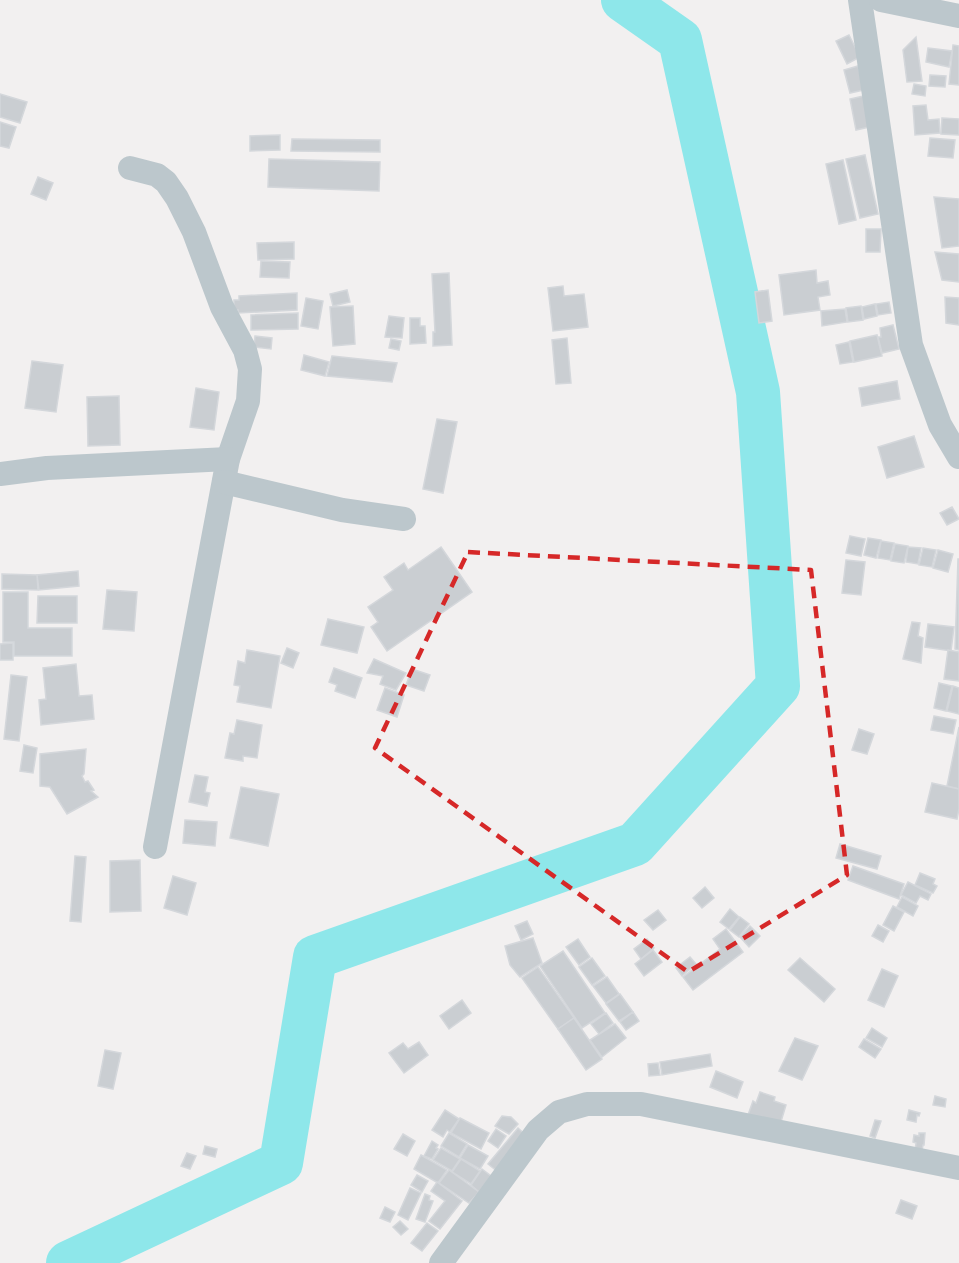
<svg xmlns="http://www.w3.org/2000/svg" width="959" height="1263" font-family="'Fira Sans Condensed',sans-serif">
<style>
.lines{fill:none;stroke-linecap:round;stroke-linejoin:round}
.river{stroke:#8ee7ea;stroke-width:44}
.building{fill:#caced2;stroke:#d4d7db;stroke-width:1.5}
.minor{stroke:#bcc7cc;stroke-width:24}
.marked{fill:none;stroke:#d62828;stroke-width:4.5;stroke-dasharray:12 8;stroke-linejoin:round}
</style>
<rect width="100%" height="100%" fill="#f2f0f0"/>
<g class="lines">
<path class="river" d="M68,1263L281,1163L315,957L635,844L778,686L758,392L680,40L623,0"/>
</g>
<g class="building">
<path d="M849,35L860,57L847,64L836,41Z"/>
<path d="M916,37L922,81L907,82L903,50Z"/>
<path d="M953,45L959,46V85L949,84Z"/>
<path d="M928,48L952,51L949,67L926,62Z"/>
<path d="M858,66L864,90L850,93L844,70Z"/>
<path d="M930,75L946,76L945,87L929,86Z"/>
<path d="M914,84L926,86L925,96L912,94Z"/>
<path d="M0,94L27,102L20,123L0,117Z"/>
<path d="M868,95L874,126L856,130L850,99Z"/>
<path d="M926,105L928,120L939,119L940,133L915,135L913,106Z"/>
<path d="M942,118L959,119V135L941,134Z"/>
<path d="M0,122L16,127L9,148L0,146Z"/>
<path d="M280,135V150L250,151V136Z"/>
<path d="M930,138L955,140L953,158L928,156Z"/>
<path d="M292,139L380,140V152L291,151Z"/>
<path d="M865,155L878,214L860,218L846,159Z"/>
<path d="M269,159L380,162L379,191L268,187Z"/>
<path d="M843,160L856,220L839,224L826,164Z"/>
<path d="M38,177L53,183L46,200L31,194Z"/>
<path d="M934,197L959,199V246L942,248Z"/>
<path d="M866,229H881L880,252H866Z"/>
<path d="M294,242V259L258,260L257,243Z"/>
<path d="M935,252L959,254V282L942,280Z"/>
<path d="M261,261L290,262L289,278L260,277Z"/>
<path d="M816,270L817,283L828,281L830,295L818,297L820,310L784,315L779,275Z"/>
<path d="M449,273L452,345L433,346V332H435L432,274Z"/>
<path d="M563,286L564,296L584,294L588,327L553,331L548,288Z"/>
<path d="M347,290L350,302L333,306L330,294Z"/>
<path d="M768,290L772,321L759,323L755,292Z"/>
<path d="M297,293V310L238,313V310H234V300H239V296Z"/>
<path d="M945,297L959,298V325L946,323Z"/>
<path d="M306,298L323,301L318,329L301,326Z"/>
<path d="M889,302L891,313L878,315L876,304Z"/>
<path d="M875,304L877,316L864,319L862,307Z"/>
<path d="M353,306L355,344L333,346L330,307Z"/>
<path d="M861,306L863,320L848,322L846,308Z"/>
<path d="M845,309L847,322L822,326L821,311Z"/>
<path d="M298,313V329L251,330V315Z"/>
<path d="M389,316L404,318L402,338L385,337Z"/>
<path d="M410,318H420V326H425L426,343L410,344Z"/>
<path d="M893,325L899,349L882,353L878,337H881L880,328Z"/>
<path d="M877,335L882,356L854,362L850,341Z"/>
<path d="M255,336L272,338L271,349L254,347Z"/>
<path d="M567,338L571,383L556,384L552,340Z"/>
<path d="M391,339L401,341L399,350L389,348Z"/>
<path d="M849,342L853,362L840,364L836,345Z"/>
<path d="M304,355L329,362L325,376L301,370Z"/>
<path d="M332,356L397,363L392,382L327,376Z"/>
<path d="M32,361L63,365L56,412L25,408Z"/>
<path d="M897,381L900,399L862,406L859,388Z"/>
<path d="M196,388L219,392L214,430L190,427Z"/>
<path d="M119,396L120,445L88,446L87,397Z"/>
<path d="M437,419L457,422L443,493L423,489Z"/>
<path d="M914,436L924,467L887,478L878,447Z"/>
<path d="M952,507L959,519L947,525L940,513Z"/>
<path d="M850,536L865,539L861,556L846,553Z"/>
<path d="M868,538L881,540L876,558L864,555Z"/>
<path d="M881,541L894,543L890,560L878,558Z"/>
<path d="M895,544L908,546L904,563L891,561Z"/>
<path d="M441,547L472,592L387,651L371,627L378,622L368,607L393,590L384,577L404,563L408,570Z"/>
<path d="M908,547L921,548L918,564L906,562Z"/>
<path d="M923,548L936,550L932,567L919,565Z"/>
<path d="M938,550L953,554L948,572L933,568Z"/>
<path d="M958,559H959V650L955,649Z"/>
<path d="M846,560L865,562L861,595L842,593Z"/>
<path d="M78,571L79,586L39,590L37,575Z"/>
<path d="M2,574L37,575L38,590L2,589Z"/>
<path d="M107,590L137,592L134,631L103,629Z"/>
<path d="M3,592H28V628H72V656H14V642H3Z"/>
<path d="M38,596H77V623H37Z"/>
<path d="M328,619L364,627L357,653L321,645Z"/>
<path d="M912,622L920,623L918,636L923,638L921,663L903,659Z"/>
<path d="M928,624L954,627L951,651L925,647Z"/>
<path d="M13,643V660H0V644Z"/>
<path d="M287,648L299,653L293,668L281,663Z"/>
<path d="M247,650L280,656L271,708L237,702L240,686L234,685L238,661L245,663Z"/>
<path d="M948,650L959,652V681L944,679Z"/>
<path d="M374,659L406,673L396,690L380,684L383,676L367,673Z"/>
<path d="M76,664L79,696L92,695L94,719L41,725L39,700L46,699L43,668Z"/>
<path d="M334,668L362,678L355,698L335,691L337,685L329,682Z"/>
<path d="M412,669L430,675L424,691L406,685Z"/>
<path d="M11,675L27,677L19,741L4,739Z"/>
<path d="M939,683L952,686L946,711L934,708Z"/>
<path d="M953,686L959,688V714L947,711Z"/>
<path d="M385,688L404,695L397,717L377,710Z"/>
<path d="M934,716L956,720L953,734L931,730Z"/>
<path d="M237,720L262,725L257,758L243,756V761L225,758L230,733L234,734Z"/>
<path d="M959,727V789L947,786Z"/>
<path d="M859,729L874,734L867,754L852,750Z"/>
<path d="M24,745L37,748L33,773L20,771Z"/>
<path d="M86,749L84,774L82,776L85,782L88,781L94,790L91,791L98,797L67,814L50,787L40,786V754Z"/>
<path d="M195,775L208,777L205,792L210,793L207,806L189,802Z"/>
<path d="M932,783L959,789V809L957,819L925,812Z"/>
<path d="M241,787L279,794L268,846L230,838Z"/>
<path d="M185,820L217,822L215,846L183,843Z"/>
<path d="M840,844L881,856L877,869L836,858Z"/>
<path d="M75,856L86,857L81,922L70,921Z"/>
<path d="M140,860L141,911L110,912V861Z"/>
<path d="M853,866L904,884L899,899L848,880Z"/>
<path d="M920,873L935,879L933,884L937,886L933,893L915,885Z"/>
<path d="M173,876L196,883L187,915L164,908Z"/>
<path d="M908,882L931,894L928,900L920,896L916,903L901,895Z"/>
<path d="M705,887L714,898L702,908L693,898Z"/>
<path d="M902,897L918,906L913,916L897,907Z"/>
<path d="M893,906L904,912L894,931L883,925Z"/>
<path d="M730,909L739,917L729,929L720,922Z"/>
<path d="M658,910L666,920L653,930L644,920Z"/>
<path d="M740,917L749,924L739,937L730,930Z"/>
<path d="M527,921L533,934L521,940L515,926Z"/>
<path d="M878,925L889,931L883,942L872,936Z"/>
<path d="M750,926L760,936L749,947L740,937Z"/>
<path d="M726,929L743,952L693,990L683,977L720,949L713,939Z"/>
<path d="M533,938L542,963L520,977L510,965L505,946Z"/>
<path d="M578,939L590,957L579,965L566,947Z"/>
<path d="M647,939L654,948L641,959L634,949Z"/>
<path d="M653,950L662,962L644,976L635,964Z"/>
<path d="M563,951L605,1013L582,1028L540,966Z"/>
<path d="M690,957L696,964L682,976L676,968Z"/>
<path d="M592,958L605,976L592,985L579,967Z"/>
<path d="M800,958L835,989L824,1002L788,970Z"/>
<path d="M538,967L574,1018L558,1029L522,978Z"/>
<path d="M882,969L898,976L884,1007L868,1000Z"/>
<path d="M607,977L619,994L606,1003L593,986Z"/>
<path d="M620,994L633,1012L619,1021L606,1004Z"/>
<path d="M462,1000L471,1013L449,1029L440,1016Z"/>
<path d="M633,1012L639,1021L626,1030L620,1022Z"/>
<path d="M606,1013L613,1023L599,1034L591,1024Z"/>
<path d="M574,1018L602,1059L586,1070L558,1029Z"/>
<path d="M615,1024L626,1038L602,1057L590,1040Z"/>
<path d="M872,1028L887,1038L882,1047L866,1038Z"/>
<path d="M795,1038L818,1046L802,1080L779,1071Z"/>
<path d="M864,1039L881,1049L875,1058L859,1047Z"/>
<path d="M419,1042L428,1055L404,1073L389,1053L403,1043L408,1049Z"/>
<path d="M105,1050L121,1053L113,1089L98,1086Z"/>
<path d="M710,1054L712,1066L662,1075L660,1062Z"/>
<path d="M658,1063L660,1075L649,1076L648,1064Z"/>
<path d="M716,1071L743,1082L737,1098L710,1087Z"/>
<path d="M760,1092L775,1097L774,1101L786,1105L780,1125L748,1115L753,1101L756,1103Z"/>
<path d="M935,1096L946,1099L945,1107L933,1105Z"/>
<path d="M445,1110L459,1119L450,1132L447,1130L443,1137L432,1130Z"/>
<path d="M909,1110L920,1113L919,1116L917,1115L916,1122L907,1120Z"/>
<path d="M502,1116L511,1117L518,1124L509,1134L495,1126Z"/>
<path d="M460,1118L489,1133L481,1149L451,1133Z"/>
<path d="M875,1120L881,1121L875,1138L870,1136Z"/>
<path d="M518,1128L528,1137L498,1172L488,1164Z"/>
<path d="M496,1129L506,1136L498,1148L488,1141Z"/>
<path d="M449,1133L467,1144L459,1157L441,1146Z"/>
<path d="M919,1133H925L924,1145H923L922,1151H915L916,1143L913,1142L914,1135L919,1136Z"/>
<path d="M403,1134L415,1141L407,1156L394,1149Z"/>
<path d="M432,1141L438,1145L436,1148L438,1149L432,1159L424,1156Z"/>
<path d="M468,1145L488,1156L480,1169L460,1158Z"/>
<path d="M205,1146L217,1149L215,1157L203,1154Z"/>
<path d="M441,1148L460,1159L452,1171L433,1160Z"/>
<path d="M187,1153L196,1156L190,1169L181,1166Z"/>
<path d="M421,1155L447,1170L438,1183L414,1169Z"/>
<path d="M461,1159L480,1171L471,1184L452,1172Z"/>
<path d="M482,1169L491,1176L479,1192L471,1185Z"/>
<path d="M449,1170L479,1192L469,1203L439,1183Z"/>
<path d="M417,1175L428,1181L422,1192L411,1185Z"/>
<path d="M437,1182L462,1201L440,1229L429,1221L445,1201L431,1191Z"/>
<path d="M410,1188L421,1193L408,1220L398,1215Z"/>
<path d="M425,1194L430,1196L429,1200L433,1201L425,1222L416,1219Z"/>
<path d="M901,1200L917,1206L912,1219L896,1213Z"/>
<path d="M385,1207L395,1212L390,1222L380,1218Z"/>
<path d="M400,1221L408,1229L401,1235L393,1227Z"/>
<path d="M427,1223L438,1231L422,1251L411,1243Z"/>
</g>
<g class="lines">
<g class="minor">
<path d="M860,0L911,345L940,425L959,457"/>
<path d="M881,0L959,16"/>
<path d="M130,168L157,175L166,182L177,198L194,232L222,307L245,350L250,369L248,401L228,459L155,847"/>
<path d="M0,474L47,468L228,459"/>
<path d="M224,482L342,510L404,519"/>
<path d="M441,1263L538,1130L559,1112L587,1104H641L959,1168"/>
</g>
</g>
<path class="marked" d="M468,552L811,570L847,875L688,972L375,748Z"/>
</svg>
